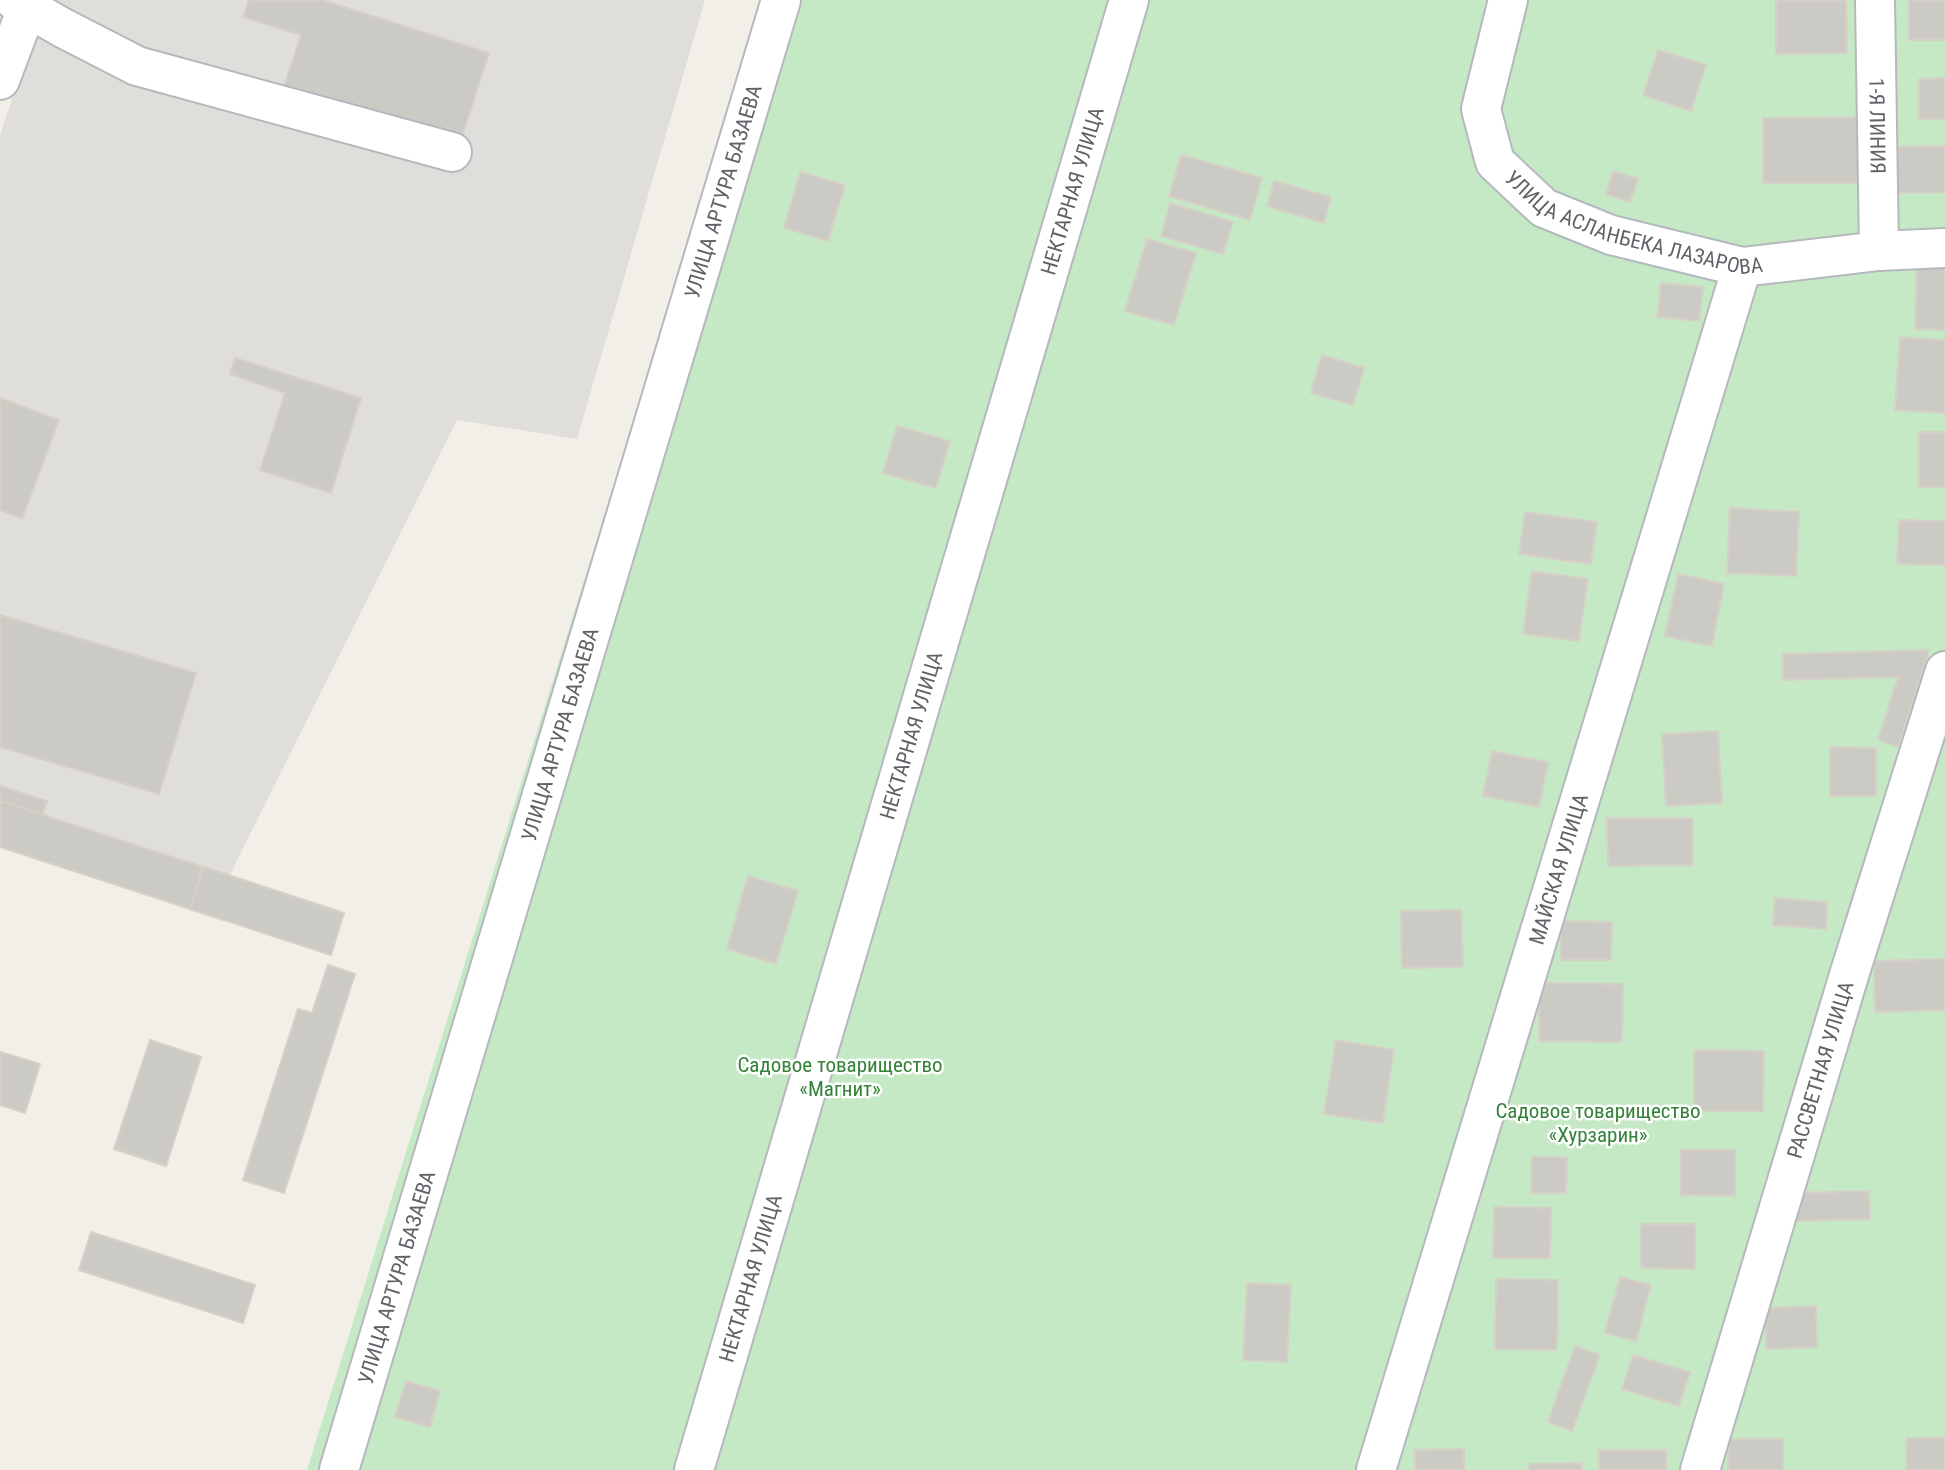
<svg xmlns="http://www.w3.org/2000/svg" width="1945" height="1470" font-family="'Roboto Condensed',sans-serif">
<style>
.industrial{fill:#e0deda}
.green{fill:#c5e8c5}
.building{fill:#cccac5;stroke:#d6d1c6;stroke-width:2}
.lines{fill:none;stroke-linecap:round;stroke-linejoin:round}
.minor-casing{stroke:#b5b8bc;stroke-width:42}
.minor{stroke:#fff;stroke-width:38}
.labels{text-anchor:middle;dominant-baseline:central;stroke-width:5;stroke-linejoin:round;paint-order:stroke}
.street-label{font-size:21px;fill:#5f6368;stroke:#fff}
.park-label{font-size:21px;fill:#348238;stroke:#fff}
</style>
<rect width="100%" height="100%" fill="#f1efe8"/>
<path class="industrial" d="M45,0H705L577,439L457,420L220,895L0,824V135Z"/>
<path class="green" d="M765,0H1945V1470H307Z"/>
<g class="building">
<path d="M249,0H322L489,53L458,149L282,93L301,35L243,17Z"/>
<path d="M1776,0H1846L1847,53L1776,54Z"/>
<rect x="1909" y="0" width="36" height="40"/>
<path d="M1658,50L1706,65L1691,111L1643,95Z"/>
<path d="M1945,78V119H1919V79Z"/>
<path d="M1860,117L1861,183H1763V118Z"/>
<path d="M1945,146V192L1891,193L1890,147Z"/>
<path d="M1181,155L1262,178L1250,220L1169,196Z"/>
<path d="M1613,171L1638,179L1630,202L1606,194Z"/>
<path d="M800,172L845,185L828,241L784,228Z"/>
<path d="M1274,181L1331,197L1324,223L1267,206Z"/>
<path d="M1170,203L1233,222L1223,254L1161,236Z"/>
<path d="M1147,239L1196,253L1174,325L1125,311Z"/>
<path d="M1917,259L1945,260V330L1915,329Z"/>
<path d="M1661,283L1703,287L1699,321L1657,317Z"/>
<path d="M1900,337L1945,340V413L1895,410Z"/>
<path d="M1322,355L1364,368L1353,405L1311,393Z"/>
<path d="M235,358L361,398L331,493L260,470L285,393L230,374Z"/>
<path d="M0,398L59,420L22,519L0,510Z"/>
<path d="M897,426L950,441L936,488L883,473Z"/>
<rect x="1919" y="432" width="26" height="55"/>
<path d="M1730,508L1799,512L1796,576L1727,573Z"/>
<path d="M1525,512L1597,522L1591,564L1519,554Z"/>
<path d="M1899,520L1945,521V565L1897,564Z"/>
<path d="M1532,571L1588,579L1579,641L1523,634Z"/>
<path d="M1678,574L1724,584L1712,646L1665,636Z"/>
<path d="M0,615L196,673L159,794L0,747Z"/>
<path d="M1929,650L1898,747L1878,740L1898,677L1783,680V654Z"/>
<path d="M1718,731L1722,803L1666,806L1662,734Z"/>
<path d="M1830,747L1876,748V796H1830Z"/>
<path d="M1492,751L1548,762L1539,807L1483,796Z"/>
<path d="M0,786L47,801L36,835L0,823Z"/>
<path d="M0,801L203,867L190,909L0,847Z"/>
<path d="M1607,818H1693V865L1608,866Z"/>
<path d="M204,867L344,913L331,955L190,909Z"/>
<path d="M748,876L798,891L776,964L727,949Z"/>
<path d="M1775,898L1827,902L1826,929L1773,925Z"/>
<path d="M1461,910L1463,967L1402,968L1401,911Z"/>
<path d="M1561,921L1612,922L1611,960H1561Z"/>
<path d="M1945,959V1010L1875,1012L1874,961Z"/>
<path d="M328,965L355,974L284,1193L243,1180L298,1009L312,1013Z"/>
<path d="M1539,983L1623,984L1622,1042L1539,1041Z"/>
<path d="M150,1040L201,1057L166,1166L114,1149Z"/>
<path d="M1336,1040L1394,1050L1383,1123L1324,1114Z"/>
<path d="M1694,1050L1764,1051L1763,1111H1694Z"/>
<path d="M0,1052L40,1064L25,1113L0,1105Z"/>
<path d="M1681,1150H1735V1196L1681,1195Z"/>
<path d="M1532,1157H1567L1566,1193H1531Z"/>
<path d="M1869,1191L1870,1219L1794,1221L1793,1193Z"/>
<path d="M1494,1207L1551,1208L1550,1258H1493Z"/>
<path d="M1641,1224H1695V1269L1641,1268Z"/>
<path d="M91,1232L255,1285L243,1323L79,1270Z"/>
<path d="M1620,1277L1651,1285L1636,1341L1605,1333Z"/>
<path d="M1496,1279L1558,1280L1557,1350L1495,1349Z"/>
<path d="M1247,1283L1291,1285L1287,1362L1243,1360Z"/>
<path d="M1816,1306L1817,1347L1766,1349L1765,1308Z"/>
<path d="M1575,1346L1600,1355L1572,1431L1548,1422Z"/>
<path d="M1633,1355L1690,1372L1679,1406L1622,1389Z"/>
<path d="M406,1381L440,1391L430,1427L395,1417Z"/>
<path d="M1907,1438H1945V1470H1906Z"/>
<path d="M1729,1439H1783V1470H1728Z"/>
<path d="M1464,1449V1470H1415V1450Z"/>
<rect x="1599" y="1450" width="67" height="20"/>
<path d="M1582,1463V1470H1529V1464Z"/>
</g>
<g class="lines">
<defs>
<g id="minor">
<path d="M14,0L63,28L137,66L452,152"/>
<path id="s1" d="M1508,0L1481,109L1495,162L1544,208L1611,235L1742,267L1879,251L1945,248"/>
<path id="s2" d="M1875,0L1879,251"/>
<path d="M0,80L30,0"/>
<path id="s3" d="M339,1470L781,0"/>
<path id="s4" d="M694,1470L1129,0"/>
<path id="s5" d="M1376,1470L1742,267"/>
<path id="s6" d="M1700,1470L1850,972L1945,671"/>
</g>
</defs>
<use href="#minor" class="minor-casing"/>
<use href="#minor" class="minor"/>
</g>
<g class="labels">
<g class="street-label">
<text stroke="none"><textPath href="#s2" startOffset="126">1-Я ЛИНИЯ</textPath></text>
<text stroke="none"><textPath href="#s4" startOffset="1334">НЕКТАРНАЯ УЛИЦА</textPath></text>
<text stroke="none"><textPath href="#s3" startOffset="1335">УЛИЦА АРТУРА БАЗАЕВА</textPath></text>
<text stroke="none"><textPath href="#s1" startOffset="324">УЛИЦА АСЛАНБЕКА ЛАЗАРОВА</textPath></text>
<text stroke="none"><textPath href="#s3" startOffset="768">УЛИЦА АРТУРА БАЗАЕВА</textPath></text>
<text stroke="none"><textPath href="#s4" startOffset="766">НЕКТАРНАЯ УЛИЦА</textPath></text>
<text stroke="none"><textPath href="#s5" startOffset="628">МАЙСКАЯ УЛИЦА</textPath></text>
<text stroke="none"><textPath href="#s6" startOffset="418">РАССВЕТНАЯ УЛИЦА</textPath></text>
<text stroke="none"><textPath href="#s3" startOffset="201">УЛИЦА АРТУРА БАЗАЕВА</textPath></text>
<text stroke="none"><textPath href="#s4" startOffset="200">НЕКТАРНАЯ УЛИЦА</textPath></text>
</g>
<g class="park-label">
<text x="840" y="1065">Садовое товарищество<tspan x="840" dy="24">«Магнит»</tspan></text>
<text x="1598" y="1111">Садовое товарищество<tspan x="1598" dy="24">«Хурзарин»</tspan></text>
</g>
</g>
</svg>
